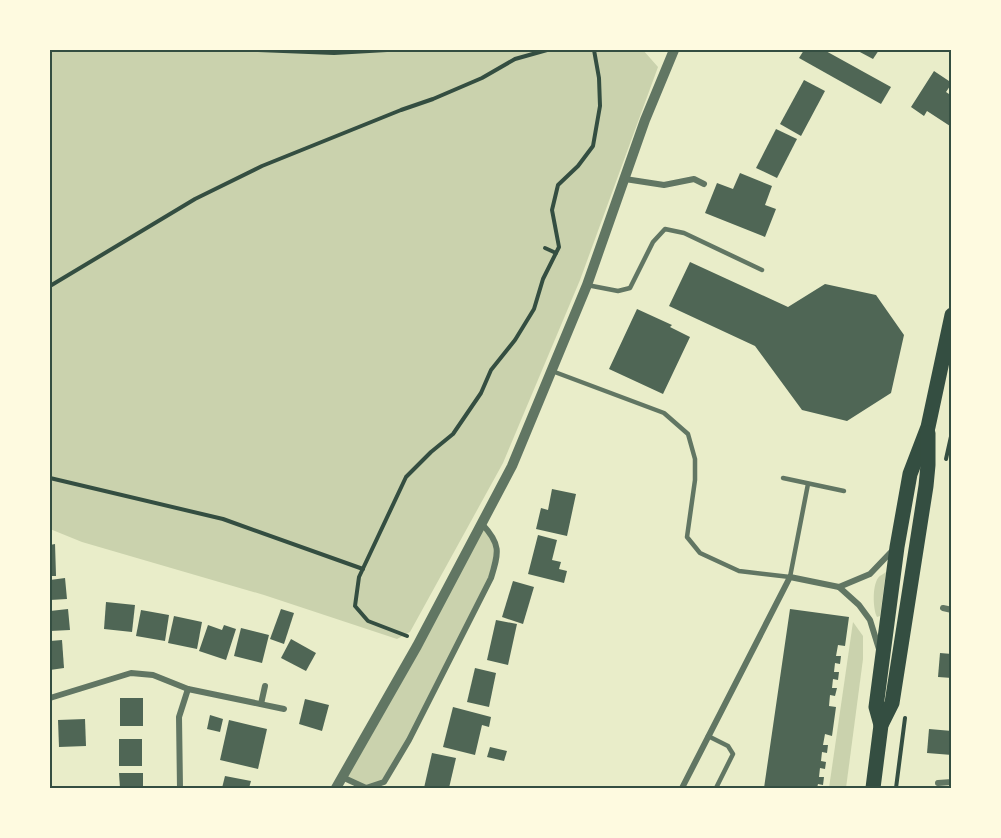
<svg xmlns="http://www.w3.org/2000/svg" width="1001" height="838" font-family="Quicksand,sans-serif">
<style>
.green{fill:#cad2ad}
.building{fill:#4f6655}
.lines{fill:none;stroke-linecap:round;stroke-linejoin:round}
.path{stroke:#344e41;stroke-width:4}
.service{stroke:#617663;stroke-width:4.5}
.minor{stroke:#617663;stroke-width:6}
.tertiary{stroke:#617663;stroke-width:10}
.primary{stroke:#344e41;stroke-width:15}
.neatline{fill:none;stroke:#344e41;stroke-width:2}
</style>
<rect width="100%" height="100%" fill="#e9edc9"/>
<g class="green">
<path d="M50,50H643L658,67L580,280L503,463L410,632L397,639L264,595L82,542L50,529Z"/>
<path d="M482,525L497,546L491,578L408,740L383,782L367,787L344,777Z"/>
<path d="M886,572L880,616L877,617C873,609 872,587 878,578C880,575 884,574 886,572Z"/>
<path d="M853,622L863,636V659L846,788H829Z"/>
</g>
<g class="building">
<path d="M804,50H824L891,87L881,104L799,58Z"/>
<path d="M859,50H879L873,59L858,51Z"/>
<path d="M934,71L952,83L946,92L952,96L950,126L927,111L924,116L911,107Z"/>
<path d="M804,80L825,91L801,136L780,124Z"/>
<path d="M776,129L797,139L777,178L756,168Z"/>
<path d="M740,173L772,186L765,205L776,209L765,237L705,213L717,183L733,189Z"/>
<path d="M690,262L788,307L825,284L876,295L904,335L891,393L847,421L802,410L755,346L669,306Z"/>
<path d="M637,309L672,325L670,327L690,337L663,394L609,369Z"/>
<path d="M552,489L576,494L567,536L536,529L541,508L548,510Z"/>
<path d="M538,535L557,540L552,560L561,562L559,569L567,571L564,583L528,574Z"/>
<path d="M55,544L56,576H50V545Z"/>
<path d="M65,578L67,599L50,600V580Z"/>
<path d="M513,581L534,587L523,624L502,617Z"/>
<path d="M106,602L135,605L132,632L104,629Z"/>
<path d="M68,609L70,630L50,631V611Z"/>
<path d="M281,609L294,613L284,644L270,639Z"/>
<path d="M790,609L849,617L845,646L838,645L836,656H841L840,664L835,663L834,672H839L838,680L833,679L832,688H837L835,696L830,695L829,706L836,707L832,736L825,734L823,745H828L827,753L822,752L821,761L826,762L825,769L820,768L819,777H824L823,785L818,784L817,788H764Z"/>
<path d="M141,610L169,615L165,641L136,636Z"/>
<path d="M174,616L202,622L197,649L168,643Z"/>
<path d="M496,620L517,624L508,665L487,660Z"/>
<path d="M208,625L222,630L224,625L236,629L226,660L199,651Z"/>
<path d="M241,628L269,635L262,663L234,656Z"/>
<path d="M291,639L316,653L306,671L281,658Z"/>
<path d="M62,640L64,668L50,670V641Z"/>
<path d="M940,653L952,654V678L938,677Z"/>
<path d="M475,668L496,673L489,707L467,702Z"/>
<rect x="120" y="698" width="23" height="28"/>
<path d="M305,699L329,705L322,731L299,724Z"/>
<path d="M453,707L491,717L489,727L482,725L475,755L443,747Z"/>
<path d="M210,715L223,719L220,732L207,729Z"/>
<path d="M85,719L86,746L59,747L58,720Z"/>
<path d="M229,720L267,729L258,769L220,760Z"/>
<path d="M929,729L952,731V755L927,753Z"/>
<rect x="119" y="739" width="23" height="27"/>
<path d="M490,747L507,751L504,761L487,757Z"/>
<path d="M432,753L456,758L449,788H424Z"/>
<path d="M119,773H143V788H120Z"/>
<path d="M225,776L251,781L249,788H222Z"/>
</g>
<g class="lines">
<g class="path">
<path d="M258,50L334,53L387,50"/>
<path d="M545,248L556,253"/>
<path d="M50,286L195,199L262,166L401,110L433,99L482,78L515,59L547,50"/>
<path d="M946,459L952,432"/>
<path d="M50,478L223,519L363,569"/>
<path d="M407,636L368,621L355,606L359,577L406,477L431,452L453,434L481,393L491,370L515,340L534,309L543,279L559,247L552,210L558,185L578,166L593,146L600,106L599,78L594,50"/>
<path d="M896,788L905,718"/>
</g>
<g class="service">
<path d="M587,285L618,291L630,288L653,242L665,229L684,233L762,270"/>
<path d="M552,371L664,413L688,434L695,459V480L687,537L700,553L739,571L790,577L808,484"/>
<path d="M783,478L844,491"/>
<path d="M708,736L728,746L733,754L716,788"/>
</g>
<g class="minor">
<path d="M625,179L664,185L694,179L704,184"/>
<path d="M839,587L870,574L892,551"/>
<path d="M943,608L952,610"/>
<path d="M50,698L131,673L153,675L188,689L284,709"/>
<path d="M261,704L265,686"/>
<path d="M342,777L366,788L384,782L409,740L491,578C499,552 501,544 482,524"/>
<path d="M938,783L952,782"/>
<path d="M180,788L179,717L188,689"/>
<path d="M682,788L790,577L839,587L859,605L870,620L879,649"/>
</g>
<path class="tertiary" d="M336,788L417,646L512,466L587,285L645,120L674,50"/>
<g class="primary">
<path d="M881,725L876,707L897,547L910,474L928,427L952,315"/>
<path d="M873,788L881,725L892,703L926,486L928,465V433"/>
</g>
</g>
<rect width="1001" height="838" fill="none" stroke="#fefae0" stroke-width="102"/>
<rect x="51" y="51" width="899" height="736" class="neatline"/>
</svg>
